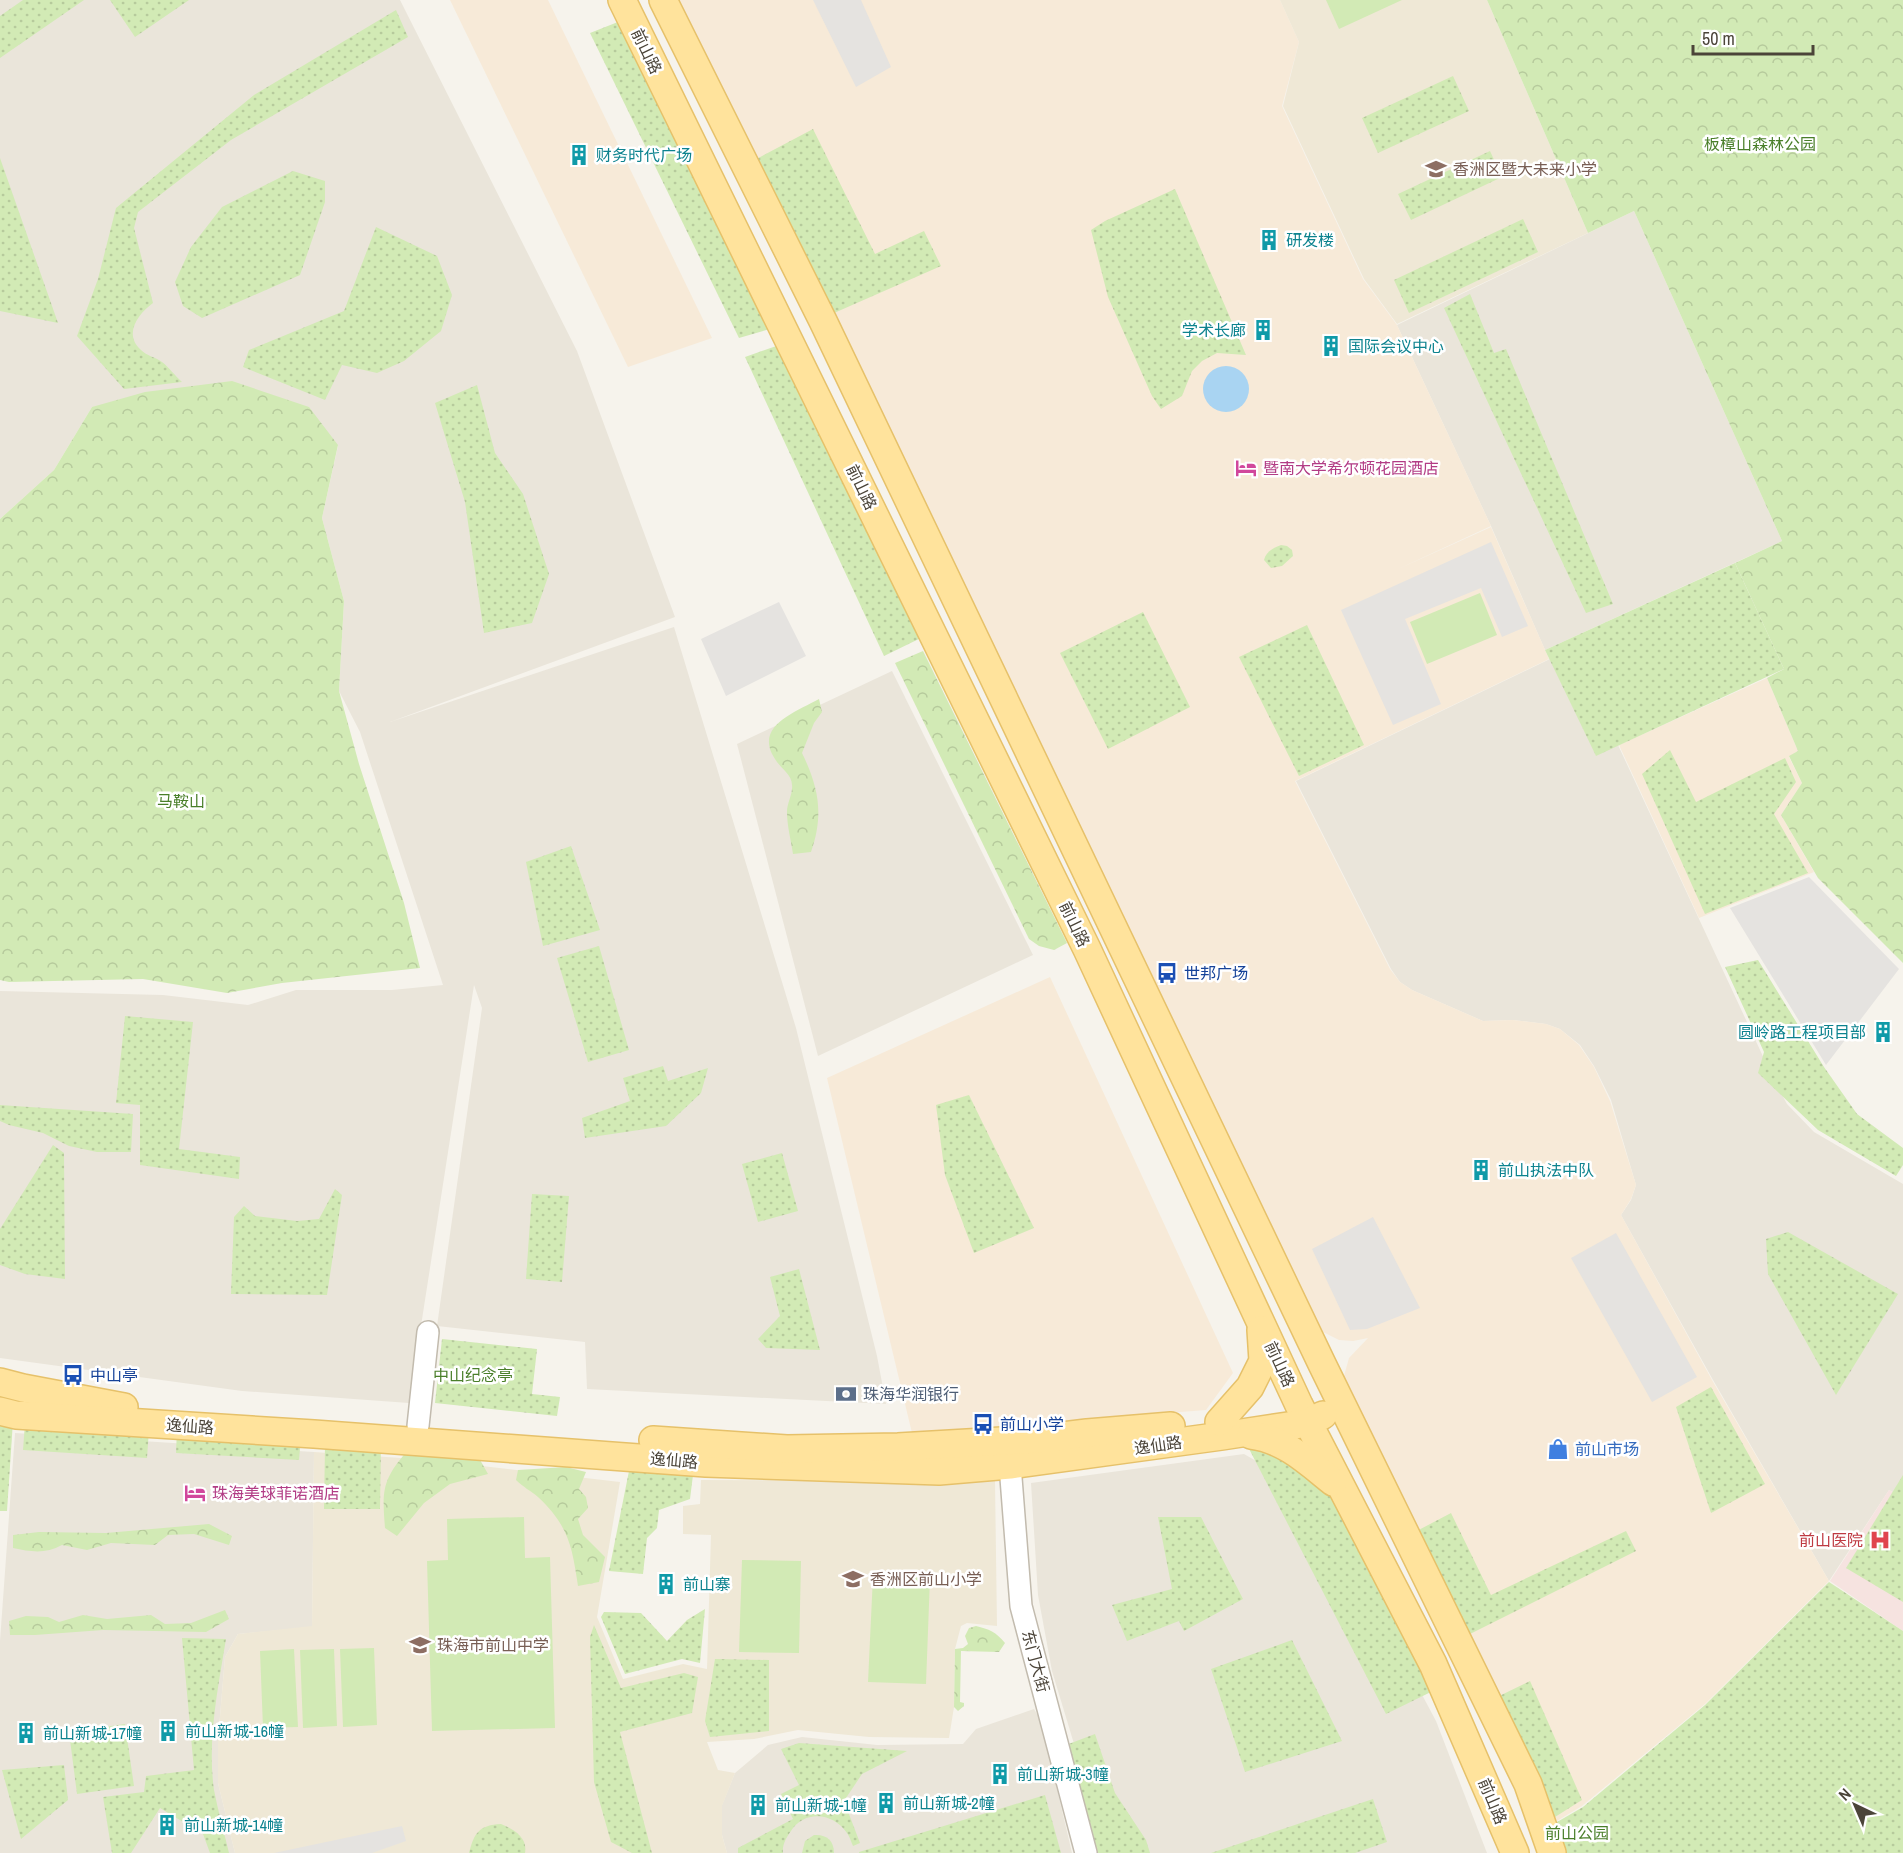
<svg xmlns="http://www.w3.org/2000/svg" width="1903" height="1853" font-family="'Archivo Narrow','Noto Sans SC',sans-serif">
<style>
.residential{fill:#eae5da}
.commercial{fill:#f7ead8}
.education{fill:#efe8d6}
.medical{fill:#f6e3e0}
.green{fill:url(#green-dots)}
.forest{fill:url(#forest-crowns)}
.pitch{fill:#d2eab5}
.parking{fill:#e5e3e0}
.water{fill:#a9d4f2}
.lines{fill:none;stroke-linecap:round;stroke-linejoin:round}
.minor-casing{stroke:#c2bbae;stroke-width:24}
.major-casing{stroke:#e6c16a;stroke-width:30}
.minor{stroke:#fff;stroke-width:21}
.major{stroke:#ffe39c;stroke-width:27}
.labels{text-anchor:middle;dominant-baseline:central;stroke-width:5;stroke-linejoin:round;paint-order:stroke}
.street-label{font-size:16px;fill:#4b4439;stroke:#fff}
.park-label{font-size:16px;fill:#4a7f2a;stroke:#fff}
.culture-label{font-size:16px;fill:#0d838f;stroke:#fff;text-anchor:start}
.education-label{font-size:16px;fill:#785e54;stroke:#fff;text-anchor:start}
.hotel-label{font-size:16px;fill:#b23c85;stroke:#fff;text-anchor:start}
.transit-label{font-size:16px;fill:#164399;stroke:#fff;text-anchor:start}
.service-label{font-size:16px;fill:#4e5e75;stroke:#fff;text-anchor:start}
.shop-label{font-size:16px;fill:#366cbe;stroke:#fff;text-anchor:start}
.health-label{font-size:16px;fill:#be3a42;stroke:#fff;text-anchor:end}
</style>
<defs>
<pattern id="green-dots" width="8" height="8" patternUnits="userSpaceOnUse" patternTransform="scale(1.5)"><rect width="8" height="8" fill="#d2eab5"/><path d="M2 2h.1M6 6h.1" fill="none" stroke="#b6ca9c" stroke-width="1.8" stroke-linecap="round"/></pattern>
<pattern id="forest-crowns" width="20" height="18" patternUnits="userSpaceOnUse" patternTransform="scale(1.5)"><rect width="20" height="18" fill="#d2eab5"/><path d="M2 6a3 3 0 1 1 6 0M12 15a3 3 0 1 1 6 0" fill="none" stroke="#b6ca9c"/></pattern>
</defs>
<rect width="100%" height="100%" fill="#f6f3ec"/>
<g class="residential">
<path d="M0,0H400L577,351L675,617L390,722L674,627L796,1028L877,1356L886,1404L587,1389L585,1342L437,1326L482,1008L474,985L409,1403L242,1391L0,1358V991L163,995L248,1005L296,990H392L443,985L360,732L339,691L344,601L322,518L338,446L92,407L54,470L0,519Z"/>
<path d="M1634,211L1782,541L1545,650L1491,526L1397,325Z"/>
<path d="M1550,659L1596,755L1618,745L1774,1080L1787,1104L1814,1132L1903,1184V1498L1889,1490L1829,1581L1713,1380L1621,1215L1631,1200L1636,1185L1611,1100L1594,1066L1580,1045L1560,1029L1546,1024L1513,1020L1483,1021L1412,990L1400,982L1391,969L1296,781Z"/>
<path d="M892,671L1033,955L818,1056L737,744Z"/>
<path d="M15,1433L314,1452L312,1627L238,1634L225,1657L218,1740V1783L235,1853H0V1641Z"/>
<path d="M1244,1454L1316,1495L1436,1721L1487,1853H1107L1052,1671L1038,1595L1031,1483Z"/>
<path d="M1034,1709L1041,1721L1072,1853H727L722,1835V1805L735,1773L768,1745L802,1737L877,1745L963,1744L976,1729Z"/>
</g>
<g class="commercial">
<path d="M450,0H548L712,338L628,367Z"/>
<path d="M663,0H1280L1299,42L1282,106L1363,279L1397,325L1491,526L1396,570L1491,527L1549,659L1295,781L1390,969L1400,982L1412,990L1483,1021L1513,1020L1546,1024L1560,1029L1579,1045L1594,1067L1610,1101L1636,1185L1631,1199L1621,1215L1712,1380L1829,1581L1705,1704L1582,1806L1545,1828L1342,1383L1349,1358L1368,1338L1353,1341L1339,1340L1317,1329Z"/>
<path d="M1767,678L1798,751L1789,757L1802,783L1781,815L1814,872L1699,918L1619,745Z"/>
<path d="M1050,977L1233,1373L1206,1410L912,1433L827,1078Z"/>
</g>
<g class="education">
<path d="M1280,0H1487L1588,233L1397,324L1364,279L1283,106L1299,42Z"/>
<path d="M314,1452L430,1460L620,1482L597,1617L623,1679L683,1664L707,1669L711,1535L683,1534V1506L700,1504L701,1480L995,1481L997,1626L967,1623L961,1626L955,1649L954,1707L949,1738L869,1737L798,1730L754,1739L707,1742L718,1770L735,1773L722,1806V1835L727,1853H235L218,1783V1740L225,1657L238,1634L312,1626Z"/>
</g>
<path class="medical" d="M1889,1490L1903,1498V1631L1830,1581Z"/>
<g class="green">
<path d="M23,0H84L0,58V16Z"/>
<path d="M110,0H189L135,37Z"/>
<path d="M396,10L408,37L231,140L138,212L134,228L153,303C138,314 123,334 141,350C147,356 155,357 162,362C169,367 175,376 182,382L124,389L77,336L98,279L116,208L254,95Z"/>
<path d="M623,20L770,329L739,338L590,33Z"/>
<path d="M1453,76L1469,111L1378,153L1362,118Z"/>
<path d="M813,129L875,254L924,231L941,266L825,317L749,163Z"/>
<path d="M1490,151L1502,177L1411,220L1398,194Z"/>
<path d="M0,158L58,323L0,311Z"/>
<path d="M293,171L325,181V202L300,275L202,318L183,306L175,282L191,247L222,207Z"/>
<path d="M1175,189L1246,355L1217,353L1202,361L1192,371L1182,396L1161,409L1152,396L1108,297L1091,230L1105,221Z"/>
<path d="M1523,219L1538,252L1409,313L1394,280Z"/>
<path d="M376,227L437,256L452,295L441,331L404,361L377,373L342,365L325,400L243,367L249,350L344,311Z"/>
<path d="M1470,294L1494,353L1506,349L1613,604L1586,613L1444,308Z"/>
<path d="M782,344L925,636L884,656L745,357Z"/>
<path d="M477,385L495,453L523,494L549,574L532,623L484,633L465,502L435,403Z"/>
<path d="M1281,545L1287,546L1292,550L1293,556L1282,566L1271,568L1264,560C1266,552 1273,548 1281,545Z"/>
<path d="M1735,563L1784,669L1596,756L1545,650Z"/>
<path d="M1143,612L1190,707L1108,749L1060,653Z"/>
<path d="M1307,625L1364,745L1299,776L1239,657Z"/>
<path d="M1670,750L1696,802L1785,758L1796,782L1774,814L1808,873L1705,914L1642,774Z"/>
<path d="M571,846L600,930L543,946L526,862Z"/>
<path d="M599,946L629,1050L588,1062L557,958Z"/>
<path d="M1758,960L1824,1067L1857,1114L1903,1148V1165L1896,1176L1818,1130L1758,1073L1764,1052L1725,967Z"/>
<path d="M125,1016L193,1022L179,1149L240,1157L239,1179L140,1165V1105L116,1103Z"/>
<path d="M663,1066L668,1081L708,1068L701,1093L666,1126L585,1138L582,1118L630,1101L623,1078Z"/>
<path d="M969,1095L1034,1228L974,1253L945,1175L936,1105Z"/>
<path d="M0,1105L133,1114L131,1152H97L69,1146L43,1133L9,1125L0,1121Z"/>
<path d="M53,1145L64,1153L65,1279L25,1274L0,1265V1229Z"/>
<path d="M782,1153L798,1211L758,1222L742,1164Z"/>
<path d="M335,1189L342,1195L327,1295L231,1294L234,1217L244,1206L255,1216L297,1221L319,1219Z"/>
<path d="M532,1194L569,1196L562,1282L526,1279Z"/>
<path d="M1788,1232L1898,1294L1836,1395L1768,1274L1766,1239Z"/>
<path d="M799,1269L820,1350L766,1348L758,1339L780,1316L770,1277Z"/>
<path d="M442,1339L537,1349L532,1394L560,1397L557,1416L435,1403Z"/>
<path d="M1711,1387L1765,1484L1711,1513L1676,1407Z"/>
<path d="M0,1417L13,1421L7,1511H0Z"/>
<path d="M25,1423L149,1430L147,1458L23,1450Z"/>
<path d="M177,1429L301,1437L299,1460L176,1453Z"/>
<path d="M1246,1443L1268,1446L1335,1498L1435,1690L1386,1714Z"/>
<path d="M325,1444H381L380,1509H324Z"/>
<path d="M630,1466L694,1467L690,1499L659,1510L657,1528L647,1538L643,1574L609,1571Z"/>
<path d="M1903,1475V1602L1846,1568Z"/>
<path d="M1451,1513L1491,1595L1626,1531L1636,1551L1464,1637L1411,1534Z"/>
<path d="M1158,1517H1201L1243,1599L1184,1631L1179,1621L1127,1641L1112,1605L1172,1589Z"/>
<path d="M1829,1582L1903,1631V1853H1552L1545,1829L1583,1807L1705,1705Z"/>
<path d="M705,1609L700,1663L682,1659L625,1674L601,1617L604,1612L641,1613L667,1641L687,1620Z"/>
<path d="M594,1625L621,1688L684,1673L698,1677L692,1713L620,1732L652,1853H632L611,1842L594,1782L590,1637Z"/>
<path d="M182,1638L226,1639C218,1688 207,1740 214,1790C218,1811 224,1832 229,1853H210L203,1834L160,1808L131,1853H112L103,1797L144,1792L146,1776L194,1770Z"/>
<path d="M1292,1640L1342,1741L1245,1772L1211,1669Z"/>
<path d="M715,1659L769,1660V1731L710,1737L705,1721Z"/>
<path d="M1530,1681L1582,1800L1547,1822L1493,1699Z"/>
<path d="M125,1724L134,1786L77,1794L69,1732Z"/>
<path d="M1095,1734L1115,1793L1146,1840L1150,1853H1096L1066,1745Z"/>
<path d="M799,1743L907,1751L862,1774L844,1801L860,1843L853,1846C851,1842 850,1837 847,1833C833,1812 804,1810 791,1831C786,1838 782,1845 783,1853H738V1848L793,1819L781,1794L799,1785L781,1749Z"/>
<path d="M64,1765L68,1800L21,1839L2,1770Z"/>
<path d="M1045,1795L1061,1853H859V1852Z"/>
<path d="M1373,1799L1387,1842L1355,1853H1211Z"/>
<path d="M501,1824C513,1829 528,1837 525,1853H469C474,1833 479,1825 501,1824Z"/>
<path d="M814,1835C826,1834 834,1840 834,1853H802L805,1841Z"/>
</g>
<g class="forest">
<path d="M1487,0H1903V963L1818,878L1781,815L1802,783L1789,756L1798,751L1767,678L1784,669L1735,563L1782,541L1634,211L1588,233Z"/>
<path d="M232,381L309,407L338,445L322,518L344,601L339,691L359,764L404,903L420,968L282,983L227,993L143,979L9,982L0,980V519L54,470L92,407L145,392Z"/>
<path d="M923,651L1067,943L1054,950L1039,946L1029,939L895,663Z"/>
<path d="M819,699L822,712L814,723L802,753C819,788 824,815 811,852L793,854C791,840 787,826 787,812C787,803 793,794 792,785C792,775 782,769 777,762C751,727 794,713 819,699Z"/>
<path d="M408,1450L479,1458L488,1474L450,1484L424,1503L397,1536L385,1528C382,1490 382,1480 408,1450Z"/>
<path d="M566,1467L586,1472L579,1489L586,1497L588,1508L578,1519L583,1535L605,1557L599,1582L578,1586C572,1547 569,1526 538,1497C531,1491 523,1487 516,1480L518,1470Z"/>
<path d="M209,1524L232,1536L229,1545L194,1534L168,1535L155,1545L111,1543L87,1550L62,1545C46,1554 31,1552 13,1548V1535L39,1532L106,1533Z"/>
<path d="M225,1610L229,1619L206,1632L103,1630L35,1635H10L9,1621L26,1616L48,1617L59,1622L83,1615L107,1619L151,1615L165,1624L191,1623Z"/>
<path d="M976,1626C989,1629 996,1632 1005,1643L999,1652L961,1651L960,1702L964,1703V1706L958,1711L954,1707L955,1649L963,1648L968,1644L965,1636L969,1628Z"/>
</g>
<g class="pitch">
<path d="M1326,0H1402L1339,29Z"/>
<path d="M1480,593L1497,635L1427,664L1410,622Z"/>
<path d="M524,1517L525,1558L550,1557L555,1728L432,1731L427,1561L448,1560L447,1519Z"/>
<path d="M742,1560L801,1561L799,1653L739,1652Z"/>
<path d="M873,1576L930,1578L926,1684L868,1682Z"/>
<path d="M374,1648L377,1725L343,1727L340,1649Z"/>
<path d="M294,1649L298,1727L263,1728L260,1651Z"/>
<path d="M334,1649L337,1726L303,1728L300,1650Z"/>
</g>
<g class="parking">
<path d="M813,0H861L891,67L856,87Z"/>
<path d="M1491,542L1528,626L1502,637L1481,588L1405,619L1441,704L1393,725L1341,610Z"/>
<path d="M779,602L806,656L726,696L701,639Z"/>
<path d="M1809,877L1899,969L1826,1065L1730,908Z"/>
<path d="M1373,1217L1420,1308L1367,1329L1350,1330L1312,1249Z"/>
<path d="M1616,1233L1697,1377L1652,1402L1571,1258Z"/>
<path d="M402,1826L406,1841L372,1853H274Z"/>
</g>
<circle class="water" cx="1226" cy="389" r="23"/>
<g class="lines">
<defs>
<g id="minor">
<path d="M418,1426L428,1332"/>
<path d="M1010,1465L1021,1606L1086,1853"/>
</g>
<g id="major">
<path d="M622,0L1087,949L1299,1405L1433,1664L1515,1853"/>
<path d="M663,0L823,321L1322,1364L1528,1784L1552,1853"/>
<path d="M0,1382L23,1388L124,1407"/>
<path d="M0,1411L16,1415L314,1434L706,1463L939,1471L1010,1465L1222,1436L1308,1423L1323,1415"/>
<path d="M1219,1422L1250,1387L1263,1361L1261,1330"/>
<path d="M1251,1435C1284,1439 1308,1462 1333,1482"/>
<path d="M653,1440L787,1449L898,1447L1038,1439L1087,1433L1171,1426"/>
</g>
</defs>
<use href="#minor" class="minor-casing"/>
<use href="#major" class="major-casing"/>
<use href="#minor" class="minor"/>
<use href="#major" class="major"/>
</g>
<defs>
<symbol id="building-bare" viewBox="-9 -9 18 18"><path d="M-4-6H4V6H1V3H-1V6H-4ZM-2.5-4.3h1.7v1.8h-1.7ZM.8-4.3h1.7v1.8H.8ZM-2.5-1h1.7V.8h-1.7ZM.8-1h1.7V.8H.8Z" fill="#0f9aa8" stroke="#fff" stroke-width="2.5" paint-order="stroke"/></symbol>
<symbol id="school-bare" viewBox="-9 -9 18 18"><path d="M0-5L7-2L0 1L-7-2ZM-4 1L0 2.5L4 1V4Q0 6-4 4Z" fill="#8d6e63" stroke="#fff" stroke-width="2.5" paint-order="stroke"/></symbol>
<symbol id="hotel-bare" viewBox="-9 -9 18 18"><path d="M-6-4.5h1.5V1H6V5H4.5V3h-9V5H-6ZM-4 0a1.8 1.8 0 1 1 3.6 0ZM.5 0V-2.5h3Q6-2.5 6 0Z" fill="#d1479c" stroke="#fff" stroke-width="2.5" paint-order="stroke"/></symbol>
<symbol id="bus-bare" viewBox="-9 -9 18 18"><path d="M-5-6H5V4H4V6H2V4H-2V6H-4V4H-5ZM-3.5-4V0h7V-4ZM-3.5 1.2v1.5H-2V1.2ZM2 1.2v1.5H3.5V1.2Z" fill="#1a4fb4" stroke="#fff" stroke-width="2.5" paint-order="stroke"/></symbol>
<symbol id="bank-bare" viewBox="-9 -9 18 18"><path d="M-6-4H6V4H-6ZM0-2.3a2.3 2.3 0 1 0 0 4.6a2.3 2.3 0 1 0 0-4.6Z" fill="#5c6f8a" stroke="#fff" stroke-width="2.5" paint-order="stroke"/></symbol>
<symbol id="shop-bare" viewBox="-9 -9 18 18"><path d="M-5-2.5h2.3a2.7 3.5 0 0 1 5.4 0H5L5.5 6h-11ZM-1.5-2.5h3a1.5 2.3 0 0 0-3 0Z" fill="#3f7fe0" stroke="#fff" stroke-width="2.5" paint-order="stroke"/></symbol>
<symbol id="hospital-bare" viewBox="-9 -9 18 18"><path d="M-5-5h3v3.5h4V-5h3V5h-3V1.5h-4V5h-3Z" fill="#e0444e" stroke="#fff" stroke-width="2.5" paint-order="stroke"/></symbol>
</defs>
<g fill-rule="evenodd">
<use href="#building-bare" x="564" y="140" width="30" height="30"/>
<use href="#school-bare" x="1421" y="154" width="30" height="30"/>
<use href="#building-bare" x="1254" y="225" width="30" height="30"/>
<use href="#building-bare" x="1248" y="315" width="30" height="30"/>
<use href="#building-bare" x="1316" y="331" width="30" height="30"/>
<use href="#hotel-bare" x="1231" y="453" width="30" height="30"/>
<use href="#bus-bare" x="1152" y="958" width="30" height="30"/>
<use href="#building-bare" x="1868" y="1017" width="30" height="30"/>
<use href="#building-bare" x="1466" y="1155" width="30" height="30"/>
<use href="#bus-bare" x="58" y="1360" width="30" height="30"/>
<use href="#bank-bare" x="831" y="1379" width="30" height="30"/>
<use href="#bus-bare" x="968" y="1409" width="30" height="30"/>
<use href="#shop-bare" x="1543" y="1434" width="30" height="30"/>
<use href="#hotel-bare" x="180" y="1478" width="30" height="30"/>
<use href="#hospital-bare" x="1865" y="1525" width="30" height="30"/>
<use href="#school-bare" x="838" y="1564" width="30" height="30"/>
<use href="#building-bare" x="651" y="1569" width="30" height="30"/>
<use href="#school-bare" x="405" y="1630" width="30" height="30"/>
<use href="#building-bare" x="153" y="1716" width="30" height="30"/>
<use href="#building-bare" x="11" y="1718" width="30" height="30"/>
<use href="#building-bare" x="985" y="1759" width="30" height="30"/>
<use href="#building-bare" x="871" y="1788" width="30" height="30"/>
<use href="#building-bare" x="743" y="1790" width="30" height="30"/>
<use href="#building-bare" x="152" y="1810" width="30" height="30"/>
</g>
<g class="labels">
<g class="street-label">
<text transform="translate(647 51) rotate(64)">前山路</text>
<text transform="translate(862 487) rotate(64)">前山路</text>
<text transform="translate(1075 924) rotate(64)">前山路</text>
<text transform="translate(1280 1364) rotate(65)">前山路</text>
<text transform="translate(190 1426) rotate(4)">逸仙路</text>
<text transform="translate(1158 1445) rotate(-8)">逸仙路</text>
<text transform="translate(674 1460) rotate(5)">逸仙路</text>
<text transform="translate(1036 1661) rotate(75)">东门大街</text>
<text transform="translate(1493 1801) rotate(67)">前山路</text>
</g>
<g class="park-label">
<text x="1760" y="144">板樟山森林公园</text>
<text x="181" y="801">马鞍山</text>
<text x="473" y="1375">中山纪念亭</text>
<text x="1577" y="1833">前山公园</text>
</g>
<g class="culture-label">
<text x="596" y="155">财务时代广场</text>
<text x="1286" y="240">研发楼</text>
<text x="1246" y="330" text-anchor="end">学术长廊</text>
<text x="1348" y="346">国际会议中心</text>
<text x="1866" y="1032" text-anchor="end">圆岭路工程项目部</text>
<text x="1498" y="1170">前山执法中队</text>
<text x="683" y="1584">前山寨</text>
<text x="185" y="1731">前山新城-16幢</text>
<text x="43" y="1733">前山新城-17幢</text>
<text x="1017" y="1774">前山新城-3幢</text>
<text x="903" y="1803">前山新城-2幢</text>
<text x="775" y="1805">前山新城-1幢</text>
<text x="184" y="1825">前山新城-14幢</text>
</g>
<g class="education-label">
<text x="1453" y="169">香洲区暨大未来小学</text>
<text x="870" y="1579">香洲区前山小学</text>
<text x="437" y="1645">珠海市前山中学</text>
</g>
<g class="hotel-label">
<text x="1263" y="468">暨南大学希尔顿花园酒店</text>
<text x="212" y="1493">珠海美球菲诺酒店</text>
</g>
<g class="transit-label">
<text x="1184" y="973">世邦广场</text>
<text x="90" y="1375">中山亭</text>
<text x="1000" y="1424">前山小学</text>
</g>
<g class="service-label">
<text x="863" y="1394">珠海华润银行</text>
</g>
<g class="shop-label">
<text x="1575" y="1449">前山市场</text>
</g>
<g class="health-label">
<text x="1863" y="1540">前山医院</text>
</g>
</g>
<g transform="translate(1855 1805) rotate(316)" stroke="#ffffff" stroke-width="4.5" paint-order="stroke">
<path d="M0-4.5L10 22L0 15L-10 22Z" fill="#4b4439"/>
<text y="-9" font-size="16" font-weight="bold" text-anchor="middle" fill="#4b4439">N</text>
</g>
<path d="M1693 45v9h120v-9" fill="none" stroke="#4b4439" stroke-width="3"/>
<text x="1702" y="45" font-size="18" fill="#4b4439" stroke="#ffffff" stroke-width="4.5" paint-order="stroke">50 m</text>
</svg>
